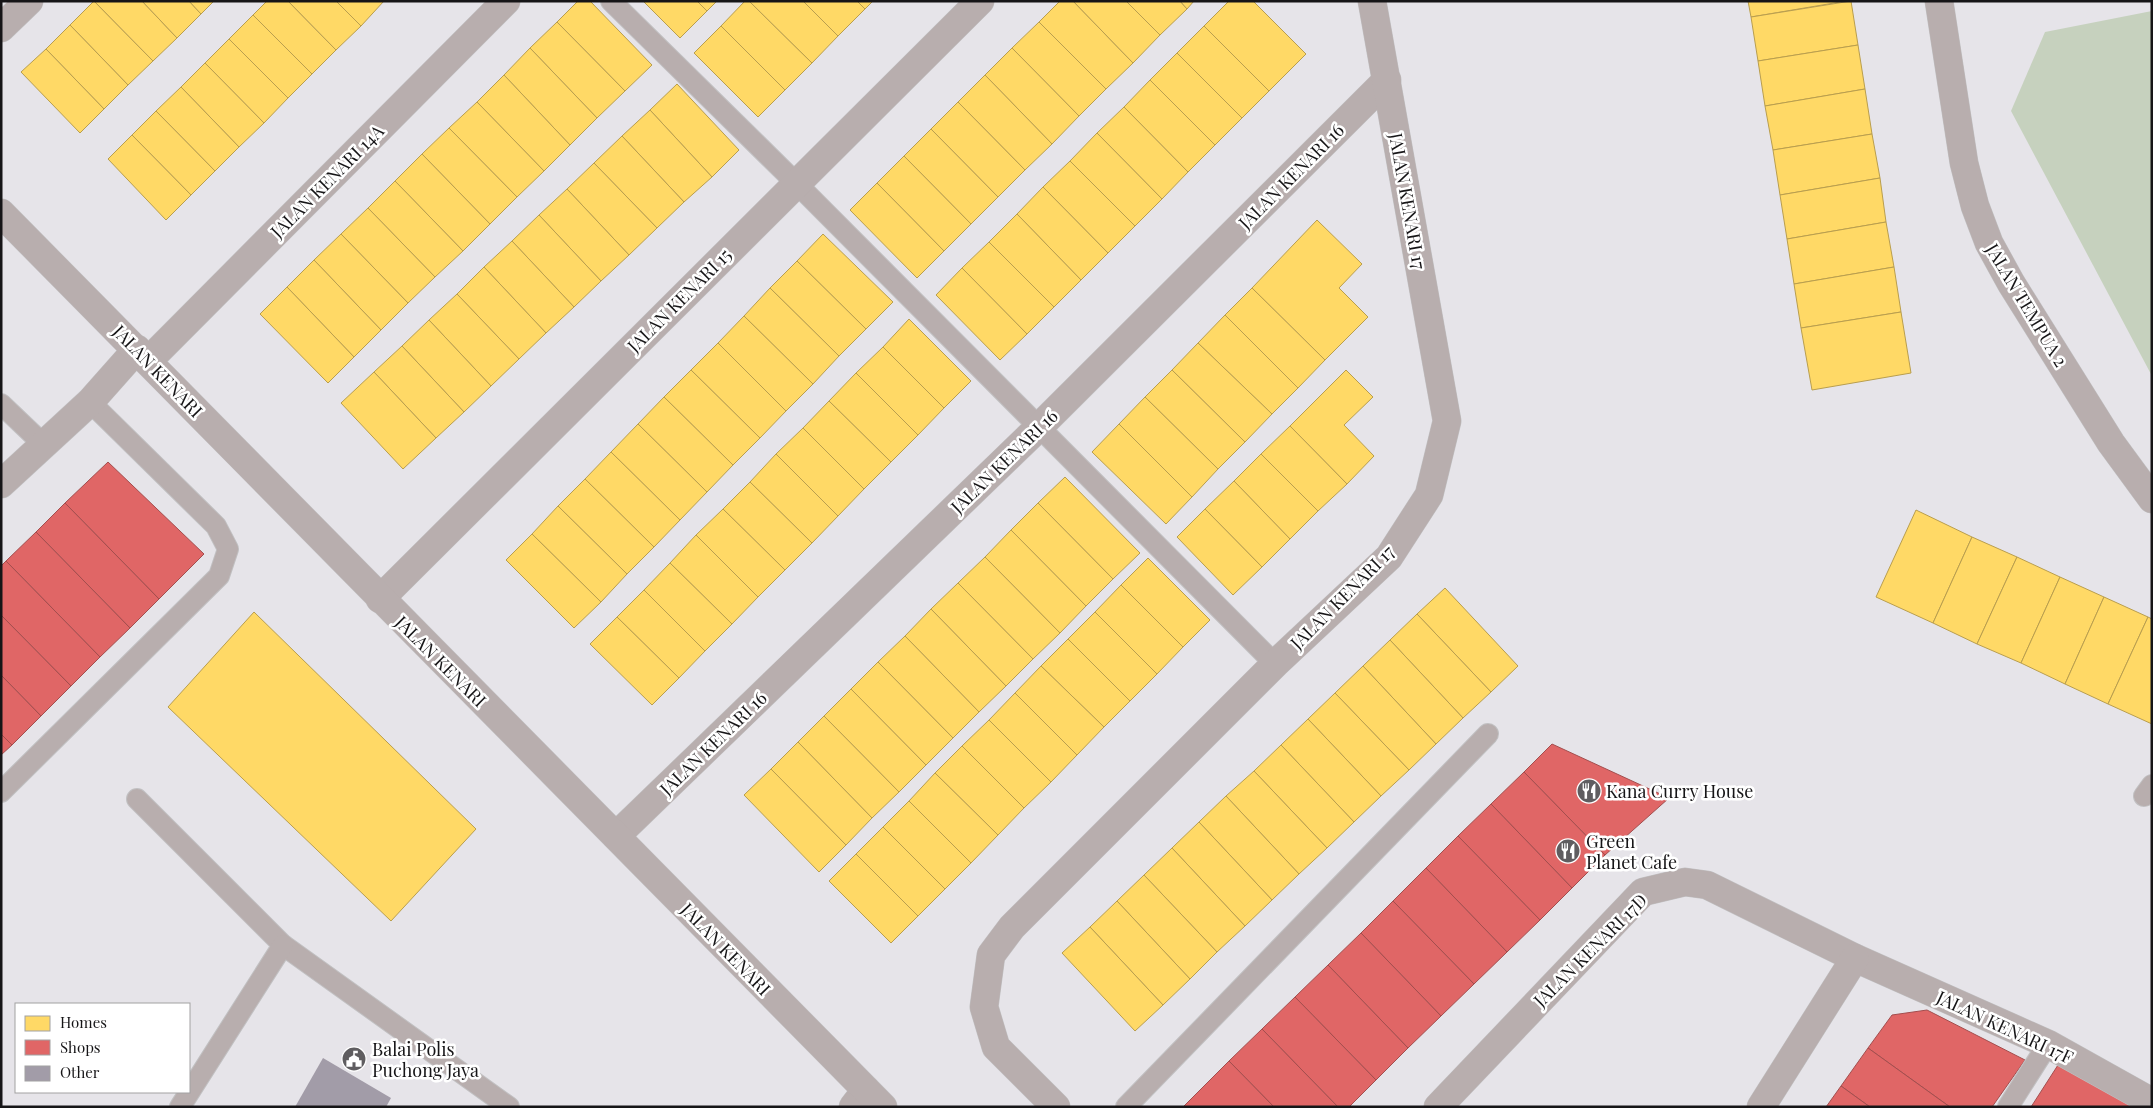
<svg xmlns="http://www.w3.org/2000/svg" width="2153" height="1108" font-family="'Playfair Display',serif">
<style>
.green{fill:#c6d1be}
.homes{fill:#ffd966;stroke:#b99e4e}
.shops{fill:#e06666;stroke:#a34e4e}
.building{fill:#a29ca8}
.lines{fill:none;stroke-linecap:round;stroke-linejoin:round}
.service-casing{stroke:#c1c0c2;stroke-width:22}
.minor-casing{stroke:#c1c0c2;stroke-width:29}
.tertiary-casing{stroke:#c1c0c2;stroke-width:29}
.service{stroke:#b8aeae;stroke-width:20}
.minor{stroke:#b8aeae;stroke-width:28}
.tertiary{stroke:#b8aeae;stroke-width:28}
.labels{text-anchor:middle;dominant-baseline:central;stroke-width:5;stroke-linejoin:round;paint-order:stroke}
.street-label{font-size:18px;fill:#161517;stroke:#fff}
.poi-label{font-size:18px;fill:#161517;stroke:#fff;text-anchor:start}
</style>
<rect width="100%" height="100%" fill="#e6e4e9"/>
<path class="green" d="M2152,11V376L2011,111L2045,32Z"/>
<g class="homes">
<path d="M94,1L153,61L128,85L70,25Z"/>
<path d="M94,1H142L177,38L153,61Z"/>
<path d="M142,1H189L201,14L177,38Z"/>
<path d="M189,1H214L201,14Z"/>
<path d="M267,1H288L336,50L312,74L253,15Z"/>
<path d="M288,1H336L361,26L336,50Z"/>
<path d="M336,1H384L361,26Z"/>
<path d="M578,1H590L652,65L625,91L557,22Z"/>
<path d="M643,1H697L707,11L680,38Z"/>
<path d="M697,1H717L707,11Z"/>
<path d="M745,1H749L812,63L785,90L721,26Z"/>
<path d="M749,1H803L838,36L812,63Z"/>
<path d="M803,1H857L865,9L838,36Z"/>
<path d="M857,1H873L865,9Z"/>
<path d="M1060,1H1073L1133,63L1106,89L1039,22Z"/>
<path d="M1073,1H1126L1160,35L1133,63Z"/>
<path d="M1126,1H1180L1187,9L1160,35Z"/>
<path d="M1180,1H1194L1187,9Z"/>
<path d="M1229,1H1253L1306,54L1269,91L1204,26Z"/>
<path d="M1748,1H1846L1751,17Z"/>
<path d="M1851,1L1858,45L1758,61L1751,17Z"/>
<path d="M253,15L312,74L288,98L229,39Z"/>
<path d="M557,22L625,91L597,118L530,48Z"/>
<path d="M1039,22L1106,89L1079,116L1012,48Z"/>
<path d="M70,25L128,85L104,109L46,49Z"/>
<path d="M721,26L785,90L758,117L694,53Z"/>
<path d="M1204,26L1269,91L1242,118L1177,53Z"/>
<path d="M229,39L288,98L264,123L205,63Z"/>
<path d="M1858,45L1865,89L1765,106L1758,61Z"/>
<path d="M530,48L597,118L570,145L504,75Z"/>
<path d="M1012,48L1079,116L1052,144L985,75Z"/>
<path d="M46,49L104,109L80,133L21,72Z"/>
<path d="M1177,53L1242,118L1215,145L1150,80Z"/>
<path d="M205,63L264,123L239,147L181,87Z"/>
<path d="M504,75L570,145L544,171L477,102Z"/>
<path d="M985,75L1052,144L1025,170L958,102Z"/>
<path d="M1150,80L1215,145L1188,172L1124,107Z"/>
<path d="M677,84L739,150L712,177L650,110Z"/>
<path d="M181,87L239,147L215,171L156,111Z"/>
<path d="M1865,89L1872,134L1773,150L1765,106Z"/>
<path d="M477,102L544,171L517,197L449,128Z"/>
<path d="M958,102L1025,170L998,197L931,129Z"/>
<path d="M1124,107L1188,172L1162,199L1097,133Z"/>
<path d="M650,110L712,177L684,202L622,136Z"/>
<path d="M156,111L215,171L191,195L132,135Z"/>
<path d="M449,128L517,197L490,224L422,154Z"/>
<path d="M931,129L998,197L971,224L904,156Z"/>
<path d="M1097,133L1162,199L1135,226L1070,161Z"/>
<path d="M1872,134L1880,178L1780,195L1773,150Z"/>
<path d="M132,135L191,195L166,220L108,159Z"/>
<path d="M622,136L684,202L657,228L594,163Z"/>
<path d="M422,154L490,224L463,251L395,181Z"/>
<path d="M904,156L971,224L944,251L877,183Z"/>
<path d="M1070,161L1135,226L1108,253L1043,187Z"/>
<path d="M594,163L657,228L629,255L567,189Z"/>
<path d="M1880,178L1886,222L1787,239L1780,195Z"/>
<path d="M395,181L463,251L435,277L368,208Z"/>
<path d="M877,183L944,251L917,278L850,210Z"/>
<path d="M1043,187L1108,253L1081,280L1017,214Z"/>
<path d="M567,189L629,255L601,281L539,215Z"/>
<path d="M368,208L435,277L408,303L341,234Z"/>
<path d="M1017,214L1081,280L1054,307L989,242Z"/>
<path d="M539,215L601,281L574,307L512,241Z"/>
<path d="M1317,220L1362,264L1339,288L1368,317L1325,360L1252,288Z"/>
<path d="M1886,222L1894,267L1794,284L1787,239Z"/>
<path d="M341,234L408,303L381,330L314,260Z"/>
<path d="M823,234L893,302L866,329L797,261Z"/>
<path d="M512,241L574,307L546,333L484,267Z"/>
<path d="M989,242L1054,307L1027,334L962,268Z"/>
<path d="M314,260L381,330L354,357L287,287Z"/>
<path d="M797,261L866,329L839,356L770,288Z"/>
<path d="M484,267L546,333L519,359L457,294Z"/>
<path d="M1894,267L1901,312L1801,328L1794,284Z"/>
<path d="M962,268L1027,334L1000,360L936,295Z"/>
<path d="M287,287L354,357L328,383L260,314Z"/>
<path d="M770,288L839,356L813,384L744,316Z"/>
<path d="M1252,288L1325,360L1298,388L1225,315Z"/>
<path d="M457,294L519,359L491,386L429,320Z"/>
<path d="M1901,312L1911,373L1812,390L1801,328Z"/>
<path d="M1225,315L1298,388L1272,414L1198,343Z"/>
<path d="M744,316L813,384L786,411L718,343Z"/>
<path d="M909,319L971,381L944,408L883,347Z"/>
<path d="M429,320L491,386L464,412L402,346Z"/>
<path d="M718,343L786,411L760,438L691,370Z"/>
<path d="M1198,343L1272,414L1245,442L1172,370Z"/>
<path d="M402,346L464,412L436,438L374,372Z"/>
<path d="M883,347L944,408L918,435L856,373Z"/>
<path d="M691,370L760,438L733,465L664,397Z"/>
<path d="M1172,370L1245,442L1218,469L1145,397Z"/>
<path d="M1346,370L1373,397L1344,425L1374,456L1347,484L1290,426Z"/>
<path d="M374,372L436,438L403,469L341,403Z"/>
<path d="M856,373L918,435L891,462L829,401Z"/>
<path d="M664,397L733,465L707,492L638,424Z"/>
<path d="M1145,397L1218,469L1192,497L1119,424Z"/>
<path d="M829,401L891,462L864,489L803,428Z"/>
<path d="M638,424L707,492L680,520L611,452Z"/>
<path d="M1119,424L1192,497L1166,524L1092,452Z"/>
<path d="M1290,426L1347,484L1318,511L1261,454Z"/>
<path d="M803,428L864,489L838,516L776,454Z"/>
<path d="M611,452L680,520L654,547L585,479Z"/>
<path d="M776,454L838,516L812,543L750,482Z"/>
<path d="M1261,454L1318,511L1290,539L1234,481Z"/>
<path d="M1065,477L1140,553L1113,579L1038,503Z"/>
<path d="M585,479L654,547L627,574L558,506Z"/>
<path d="M1234,481L1290,539L1262,567L1205,509Z"/>
<path d="M750,482L812,543L785,570L723,509Z"/>
<path d="M1038,503L1113,579L1086,606L1011,530Z"/>
<path d="M558,506L627,574L601,602L532,534Z"/>
<path d="M723,509L785,570L758,597L696,535Z"/>
<path d="M1205,509L1262,567L1233,595L1177,537Z"/>
<path d="M1916,510L1972,537L1933,623L1876,597Z"/>
<path d="M1011,530L1086,606L1060,633L985,557Z"/>
<path d="M532,534L601,602L574,628L506,560Z"/>
<path d="M696,535L758,597L732,624L670,563Z"/>
<path d="M1972,537L2017,557L1977,644L1933,623Z"/>
<path d="M985,557L1060,633L1033,659L958,583Z"/>
<path d="M2017,557L2060,577L2021,663L1977,644Z"/>
<path d="M1148,558L1210,620L1183,647L1121,585Z"/>
<path d="M670,563L732,624L705,651L644,590Z"/>
<path d="M2060,577L2104,597L2065,684L2021,663Z"/>
<path d="M958,583L1033,659L1006,686L931,609Z"/>
<path d="M1121,585L1183,647L1157,674L1095,612Z"/>
<path d="M1445,588L1518,666L1491,692L1417,614Z"/>
<path d="M644,590L705,651L679,678L617,617Z"/>
<path d="M2104,597L2148,617L2108,704L2065,684Z"/>
<path d="M931,609L1006,686L979,712L905,636Z"/>
<path d="M254,612L476,829L391,921L168,707Z"/>
<path d="M1095,612L1157,674L1130,701L1068,639Z"/>
<path d="M1417,614L1491,692L1463,718L1390,640Z"/>
<path d="M617,617L679,678L652,705L590,644Z"/>
<path d="M2148,617L2152,619V724L2108,704Z"/>
<path d="M905,636L979,712L953,738L878,662Z"/>
<path d="M1068,639L1130,701L1104,727L1041,666Z"/>
<path d="M1390,640L1463,718L1436,744L1363,666Z"/>
<path d="M878,662L953,738L926,765L851,689Z"/>
<path d="M1041,666L1104,727L1077,755L1015,693Z"/>
<path d="M1363,666L1436,744L1409,770L1335,693Z"/>
<path d="M851,689L926,765L899,792L824,716Z"/>
<path d="M1015,693L1077,755L1051,782L989,720Z"/>
<path d="M1335,693L1409,770L1381,796L1308,719Z"/>
<path d="M824,716L899,792L872,818L798,742Z"/>
<path d="M1308,719L1381,796L1354,822L1281,745Z"/>
<path d="M989,720L1051,782L1024,808L962,746Z"/>
<path d="M798,742L872,818L846,845L771,769Z"/>
<path d="M1281,745L1354,822L1327,848L1254,771Z"/>
<path d="M962,746L1024,808L998,835L935,773Z"/>
<path d="M771,769L846,845L819,872L744,795Z"/>
<path d="M1254,771L1327,848L1299,874L1226,796Z"/>
<path d="M935,773L998,835L971,863L909,801Z"/>
<path d="M1226,796L1299,874L1272,900L1199,822Z"/>
<path d="M909,801L971,863L945,889L883,827Z"/>
<path d="M1199,822L1272,900L1245,926L1172,848Z"/>
<path d="M883,827L945,889L918,916L856,854Z"/>
<path d="M1172,848L1245,926L1217,952L1144,875Z"/>
<path d="M856,854L918,916L891,943L829,881Z"/>
<path d="M1144,875L1217,952L1190,979L1117,901Z"/>
<path d="M1117,901L1190,979L1163,1005L1090,927Z"/>
<path d="M1090,927L1163,1005L1135,1031L1062,953Z"/>
</g>
<g class="shops">
<path d="M108,462L204,554L159,599L65,503Z"/>
<path d="M65,503L159,599L130,628L36,532Z"/>
<path d="M36,532L130,628L100,657L6,561Z"/>
<path d="M6,561L100,657L71,686L1,615V566Z"/>
<path d="M1,615L71,686L41,716L1,675Z"/>
<path d="M1,675L41,716L12,745L1,734Z"/>
<path d="M1,734L12,745L1,755Z"/>
<path d="M1552,744L1669,798L1605,855L1524,772Z"/>
<path d="M1524,772L1605,855L1572,888L1491,804Z"/>
<path d="M1491,804L1572,888L1540,920L1458,836Z"/>
<path d="M1458,836L1540,920L1507,952L1426,868Z"/>
<path d="M1426,868L1507,952L1474,984L1393,901Z"/>
<path d="M1393,901L1474,984L1441,1016L1361,933Z"/>
<path d="M1361,933L1441,1016L1408,1048L1328,965Z"/>
<path d="M1328,965L1408,1048L1376,1080L1295,997Z"/>
<path d="M1295,997L1376,1080L1349,1107H1338L1262,1029Z"/>
<path d="M1927,1010L2025,1060L1992,1107H1950L1868,1048L1892,1015Z"/>
<path d="M1262,1029L1338,1107H1274L1229,1061Z"/>
<path d="M1868,1048L1950,1107H1870L1841,1086Z"/>
<path d="M1229,1061L1274,1107H1183Z"/>
<path d="M2058,1065L2143,1107H2031Z"/>
<path d="M1841,1086L1870,1107H1826Z"/>
</g>
<path class="building" d="M323,1058L391,1098L386,1107H295Z"/>
<g class="lines">
<defs>
<g id="service">
<path d="M611,1L796,183L1275,664"/>
<path d="M1,404L44,445"/>
<path d="M1,792L219,576L228,549L216,526L90,402"/>
<path d="M2144,796L2152,785"/>
<path d="M137,799L283,945L509,1107"/>
<path d="M180,1107L283,945"/>
<path d="M1126,1107L1488,734"/>
<path d="M2008,1107L2048,1044"/>
</g>
<g id="minor">
<path d="M1939,1L1964,163L1975,206L1989,243L2011,283L2111,443L2152,499"/>
<path d="M1,28L29,1"/>
<path d="M148,361L506,1"/>
<path d="M1,484L90,402L137,349"/>
<path d="M380,599L980,1"/>
<path d="M616,836L1038,428L1387,80"/>
<path d="M853,1107L866,1090"/>
<path d="M1056,1107L996,1047L984,1007L991,955L1012,927L1275,664L1389,557L1429,495L1447,421L1372,1"/>
<path d="M1438,1107L1643,892L1685,882L1707,885L1855,958L2048,1044L2152,1102"/>
<path d="M1761,1107L1855,958"/>
</g>
<path id="tertiary" d="M1,213L883,1107"/>
</defs>
<use href="#service" class="service-casing"/>
<use href="#minor" class="minor-casing"/>
<use href="#tertiary" class="tertiary-casing"/>
<use href="#service" class="service"/>
<use href="#minor" class="minor"/>
<use href="#tertiary" class="tertiary"/>
</g>
<defs>
<symbol id="restaurant-disc" viewBox="-11 -11 22 22"><circle r="9.5" fill="#5f5d60" stroke="#fff"/><path d="M-5-6h1v4h1v-4h1v4h1v-4h1v5L-1.5 .5V6h-2V.5L-5-1ZM5-6V6H3V1.5H1.5Q1.5-4 5-6Z" fill="#fff"/></symbol>
<symbol id="civic-disc" viewBox="-11 -11 22 22"><circle r="9.5" fill="#5f5d60" stroke="#fff"/><path d="M-.6-6.5H3V-4.5H.6V-3L4-1V1h2V6H-6V1h2V-1L-.6-3ZM-1.2 2.5V6h2.4V2.5Z" fill="#fff"/></symbol>
</defs>
<g fill-rule="evenodd">
<use href="#restaurant-disc" x="1575" y="777" width="28" height="28"/>
<use href="#restaurant-disc" x="1554" y="837" width="28" height="28"/>
<use href="#civic-disc" x="340" y="1045" width="28" height="28"/>
</g>
<g class="labels">
<g class="street-label">
<text transform="translate(1291 176) rotate(-45)">JALAN KENARI 16</text>
<text transform="translate(327 181) rotate(-45)">JALAN KENARI 14A</text>
<text transform="translate(1408 201) rotate(80)">JALAN KENARI 17</text>
<text transform="translate(679 300) rotate(-45)">JALAN KENARI 15</text>
<text transform="translate(2027 305) rotate(59)">JALAN TEMPUA 2</text>
<text transform="translate(158 371) rotate(46)">JALAN KENARI</text>
<text transform="translate(1004 461) rotate(-44)">JALAN KENARI 16</text>
<text transform="translate(1342 597) rotate(-45)">JALAN KENARI 17</text>
<text transform="translate(441 661) rotate(45)">JALAN KENARI</text>
<text transform="translate(713 743) rotate(-44)">JALAN KENARI 16</text>
<text transform="translate(726 949) rotate(46)">JALAN KENARI</text>
<text transform="translate(1590 950) rotate(-45)">JALAN KENARI 17D</text>
<text transform="translate(2005 1027) rotate(25)">JALAN KENARI 17F</text>
</g>
<g class="poi-label">
<text x="1606" y="791">Kana Curry House</text>
<text x="1586" y="841">Green<tspan x="1586" dy="21">Planet Cafe</tspan></text>
<text x="372" y="1049">Balai Polis<tspan x="372" dy="21">Puchong Jaya</tspan></text>
</g>
</g>
<rect width="2153" height="1108" fill="none" stroke="#161517" stroke-width="5"/>
<rect x="15" y="1003" width="175" height="90" fill="#ffffff" stroke="#a2a1a2"/>
<rect x="25" y="1016" width="25" height="15" fill="#ffd966" stroke="#a2a1a2"/>
<text x="60" y="1028" font-size="15" fill="#161517">Homes</text>
<rect x="25" y="1040" width="25" height="15" fill="#e06666" stroke="#a2a1a2"/>
<text x="60" y="1053" font-size="15" fill="#161517">Shops</text>
<rect x="25" y="1066" width="25" height="15" fill="#a29ca8" stroke="#a2a1a2"/>
<text x="60" y="1078" font-size="15" fill="#161517">Other</text>
</svg>
